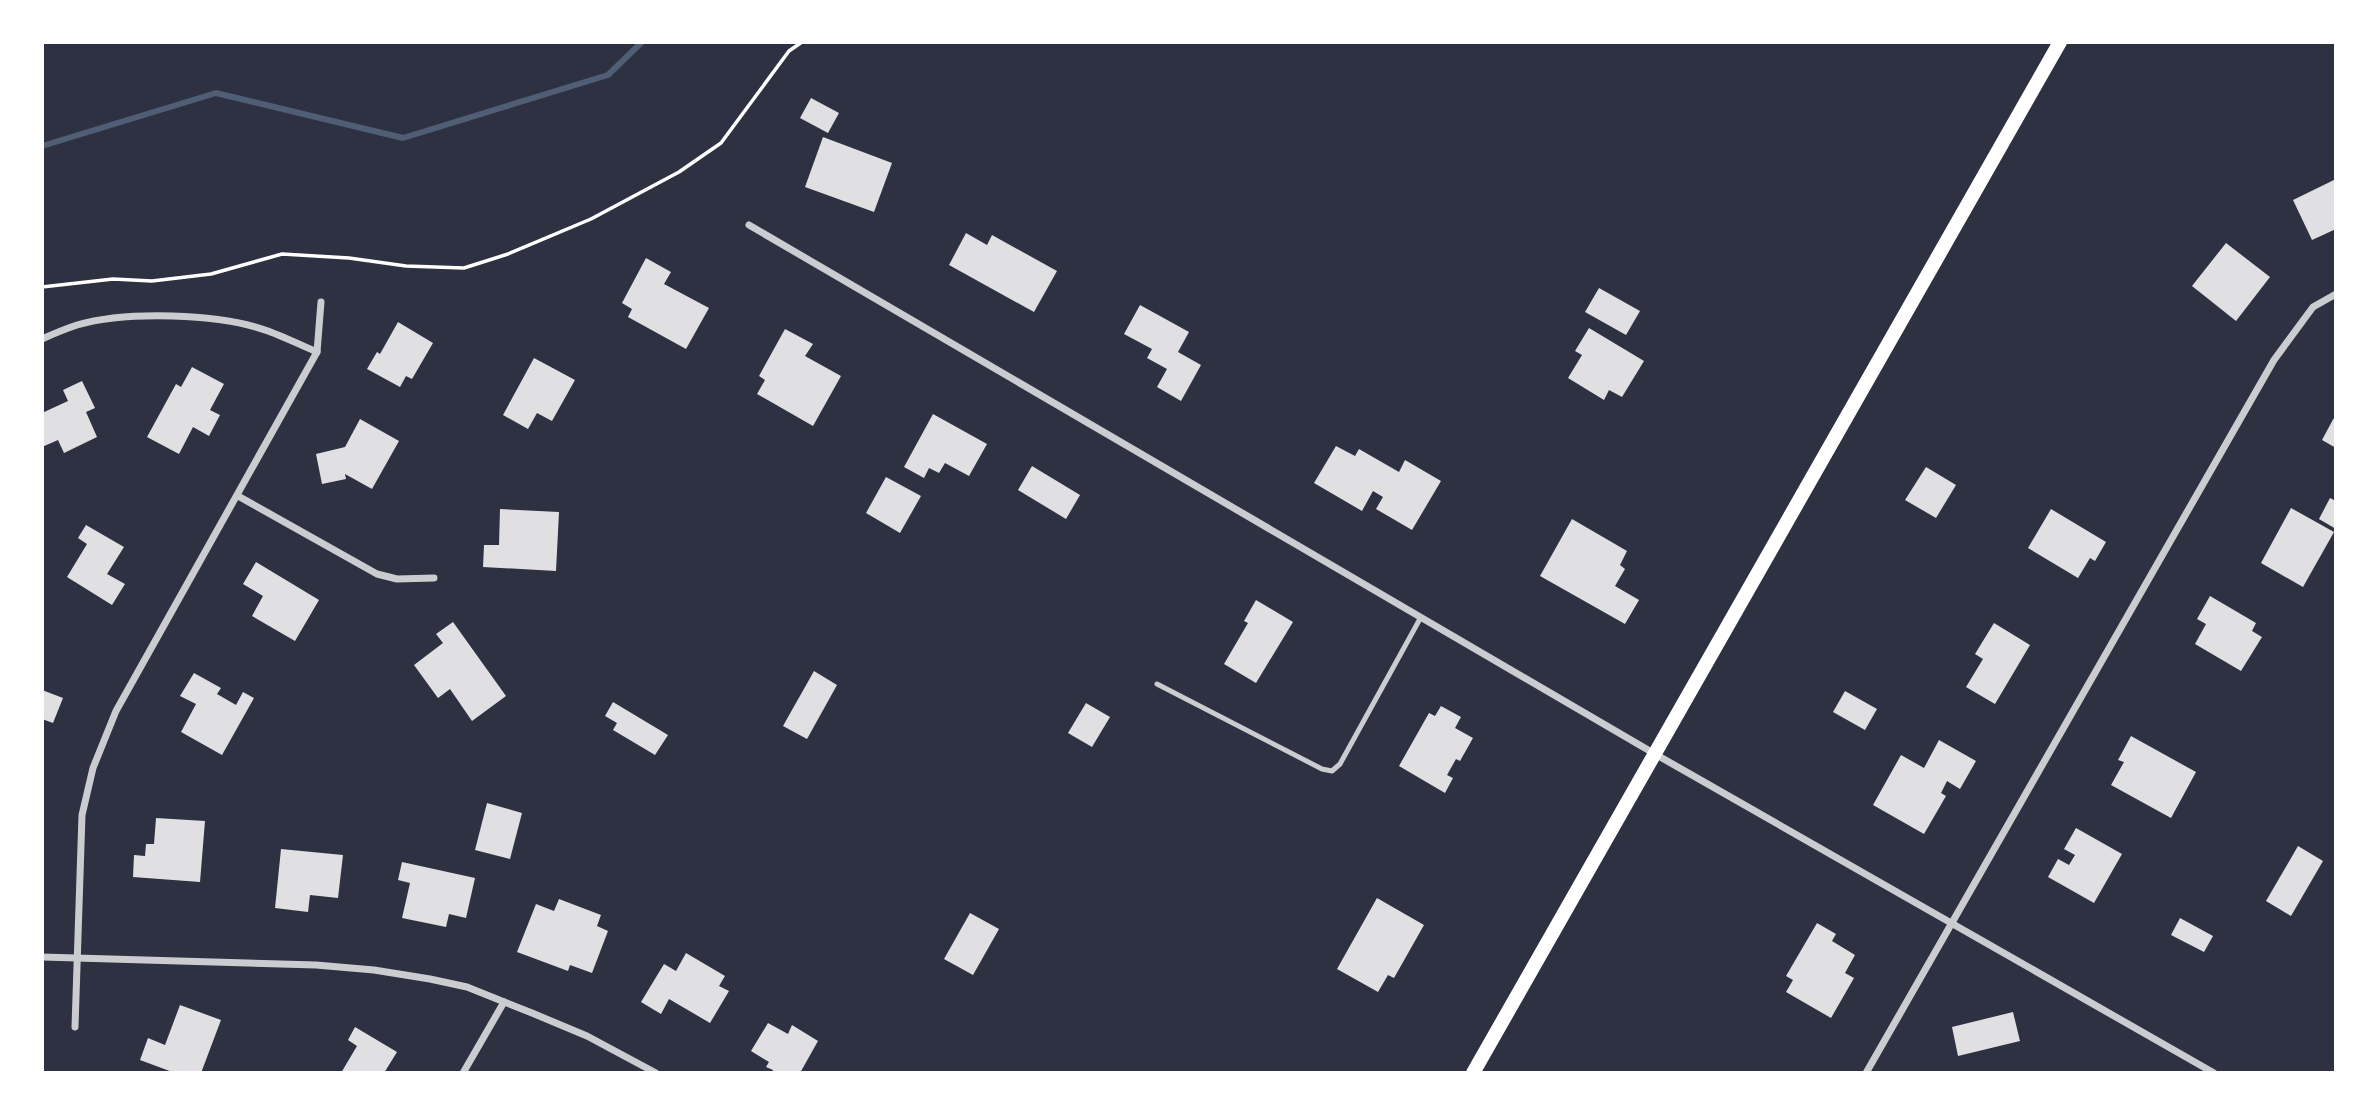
<svg xmlns="http://www.w3.org/2000/svg" width="2378" height="1115" font-family="Barlow,sans-serif">
<style>
.lines{fill:none;stroke-linecap:round;stroke-linejoin:round}
.stream{stroke:#4f5d75;stroke-width:6}
.building{fill:#e0e0e3}
.path{stroke:#fff;stroke-width:3.5}
.service{stroke:#caccd0;stroke-width:5}
.minor{stroke:#caccd0;stroke-width:7}
.secondary{stroke:#fff;stroke-width:14}
</style>
<rect width="100%" height="100%" fill="#2d3142"/>
<g class="lines">
<path class="stream" d="M42,146L216,93L403,138L608,75L642,42"/>
</g>
<g class="building">
<path d="M811,98L839,113L828,133L800,118Z"/>
<path d="M823,137L892,163L874,212L805,187Z"/>
<path d="M2336,179V229L2312,240L2293,200Z"/>
<path d="M966,233L987,245L992,235L1057,271L1034,312L949,265Z"/>
<path d="M2226,243L2270,277L2236,321L2192,286Z"/>
<path d="M646,258L671,272L664,284L709,308L686,349L628,317L632,309L622,303Z"/>
<path d="M1599,288L1640,311L1626,335L1585,312Z"/>
<path d="M1140,305L1189,332L1178,352L1201,365L1181,401L1157,387L1167,369L1147,358L1152,349L1124,334Z"/>
<path d="M398,322L433,343L412,379L406,376L400,387L367,369L377,352L380,354Z"/>
<path d="M1589,328L1644,361L1622,397L1609,390L1604,400L1568,378L1582,355L1575,351Z"/>
<path d="M785,329L813,344L805,356L841,376L813,426L757,394L765,380L759,376Z"/>
<path d="M534,358L575,380L552,421L537,413L528,429L503,415Z"/>
<path d="M192,367L224,384L210,410L220,415L209,436L193,427L179,454L147,437L176,384L181,387Z"/>
<path d="M82,381L95,408L86,412L97,437L64,453L58,440L42,447V413L68,401L63,390Z"/>
<path d="M933,414L987,444L969,476L945,463L939,473L929,468L924,478L904,467Z"/>
<path d="M2336,414V448L2322,440Z"/>
<path d="M360,419L399,441L372,489L345,474L346,479L322,484L316,454L345,447Z"/>
<path d="M1336,446L1355,456L1359,449L1399,472L1405,460L1441,481L1412,530L1376,509L1383,497L1373,491L1362,511L1314,483Z"/>
<path d="M1032,466L1080,495L1066,519L1018,490Z"/>
<path d="M1926,467L1956,485L1936,518L1905,500Z"/>
<path d="M886,477L921,496L900,533L866,513Z"/>
<path d="M2330,498L2336,501V529L2319,519Z"/>
<path d="M2291,508L2334,532L2303,587L2261,563Z"/>
<path d="M500,509L559,512L556,571L483,567L484,545H499Z"/>
<path d="M2051,509L2106,542L2095,561L2090,558L2078,578L2028,548Z"/>
<path d="M1572,519L1627,551L1620,565L1625,569L1615,586L1639,600L1625,624L1540,576Z"/>
<path d="M86,525L124,547L107,574L125,584L112,605L67,577L87,544L78,538Z"/>
<path d="M256,562L319,600L295,641L252,616L263,596L243,584Z"/>
<path d="M2210,596L2256,623L2252,631L2262,637L2241,671L2195,644L2206,624L2197,619Z"/>
<path d="M1256,600L1293,622L1256,683L1224,664L1248,623L1244,621Z"/>
<path d="M453,622L506,696L472,721L450,689L438,698L414,665L443,643L436,634Z"/>
<path d="M1994,623L2030,645L1995,704L1966,687L1983,659L1975,654Z"/>
<path d="M814,671L837,685L807,739L783,726Z"/>
<path d="M194,673L221,688L217,694L236,705L243,692L254,698L222,755L181,732L196,704L180,696Z"/>
<path d="M42,690L63,698L53,723L42,719Z"/>
<path d="M1845,691L1877,709L1865,730L1833,712Z"/>
<path d="M613,702L668,735L655,755L613,730L617,723L605,716Z"/>
<path d="M1086,703L1110,717L1092,747L1068,733Z"/>
<path d="M1441,706L1461,717L1455,728L1473,738L1460,761L1456,759L1447,775L1453,778L1445,793L1399,766L1429,713L1435,716Z"/>
<path d="M2131,736L2196,772L2171,818L2111,785L2124,762L2118,760Z"/>
<path d="M1939,740L1976,761L1960,789L1947,781L1941,793L1946,796L1924,834L1873,805L1901,755L1924,768Z"/>
<path d="M487,803L522,813L510,859L475,850Z"/>
<path d="M156,818L205,821L200,882L133,877L134,855L145,856L146,844H154Z"/>
<path d="M2076,828L2122,854L2094,903L2048,877L2058,859L2069,865L2075,855L2064,849Z"/>
<path d="M2298,846L2323,861L2291,916L2266,901Z"/>
<path d="M281,849L343,855L338,898L310,895L308,912L275,908Z"/>
<path d="M402,862L475,878L466,918L449,914L446,927L402,918L410,883L398,880Z"/>
<path d="M1377,898L1424,925L1394,978L1388,975L1378,992L1337,969Z"/>
<path d="M559,899L601,915L597,926L608,931L592,973L570,965L568,971L517,952L536,904L554,911Z"/>
<path d="M970,913L999,929L973,975L944,959Z"/>
<path d="M2180,918L2213,936L2204,952L2171,935Z"/>
<path d="M1817,923L1836,934L1832,941L1855,955L1845,973L1854,978L1831,1018L1786,992L1793,980L1786,976Z"/>
<path d="M686,953L725,976L719,986L729,991L710,1023L669,999L661,1014L641,1002L664,964L676,971Z"/>
<path d="M180,1005L221,1020L201,1073H175L140,1060L148,1038L165,1045Z"/>
<path d="M2013,1012L2020,1041L1958,1056L1952,1027Z"/>
<path d="M768,1023L788,1034L792,1025L818,1041L800,1073H772L773,1070L766,1067L769,1062L751,1051Z"/>
<path d="M355,1027L397,1052L384,1073H341L357,1046L348,1040Z"/>
</g>
<g class="lines">
<path class="path" d="M42,287L113,279L152,281L211,274L282,254L349,258L406,266L464,268L508,254L591,219L679,172L721,143L789,51L802,42"/>
<path class="service" d="M1157,684L1322,769L1332,771L1340,764L1421,617"/>
<g class="minor">
<path d="M749,225L1655,754L2214,1073"/>
<path d="M42,339C53,334 65,329 77,325C126,311 219,313 268,331C284,337 301,345 317,352"/>
<path d="M238,496L377,574L397,579L434,578"/>
<path d="M42,957L316,965L374,970L430,979L467,987L532,1013L587,1036L656,1073"/>
<path d="M75,1027L82,815L93,768L116,711L317,352L321,302"/>
<path d="M463,1073L504,1002"/>
<path d="M1866,1073L2274,360L2313,307L2336,294"/>
</g>
<path class="secondary" d="M1473,1073L2060,42"/>
</g>
<rect width="2378" height="1115" fill="none" stroke="#ffffff" stroke-width="88"/>
</svg>
